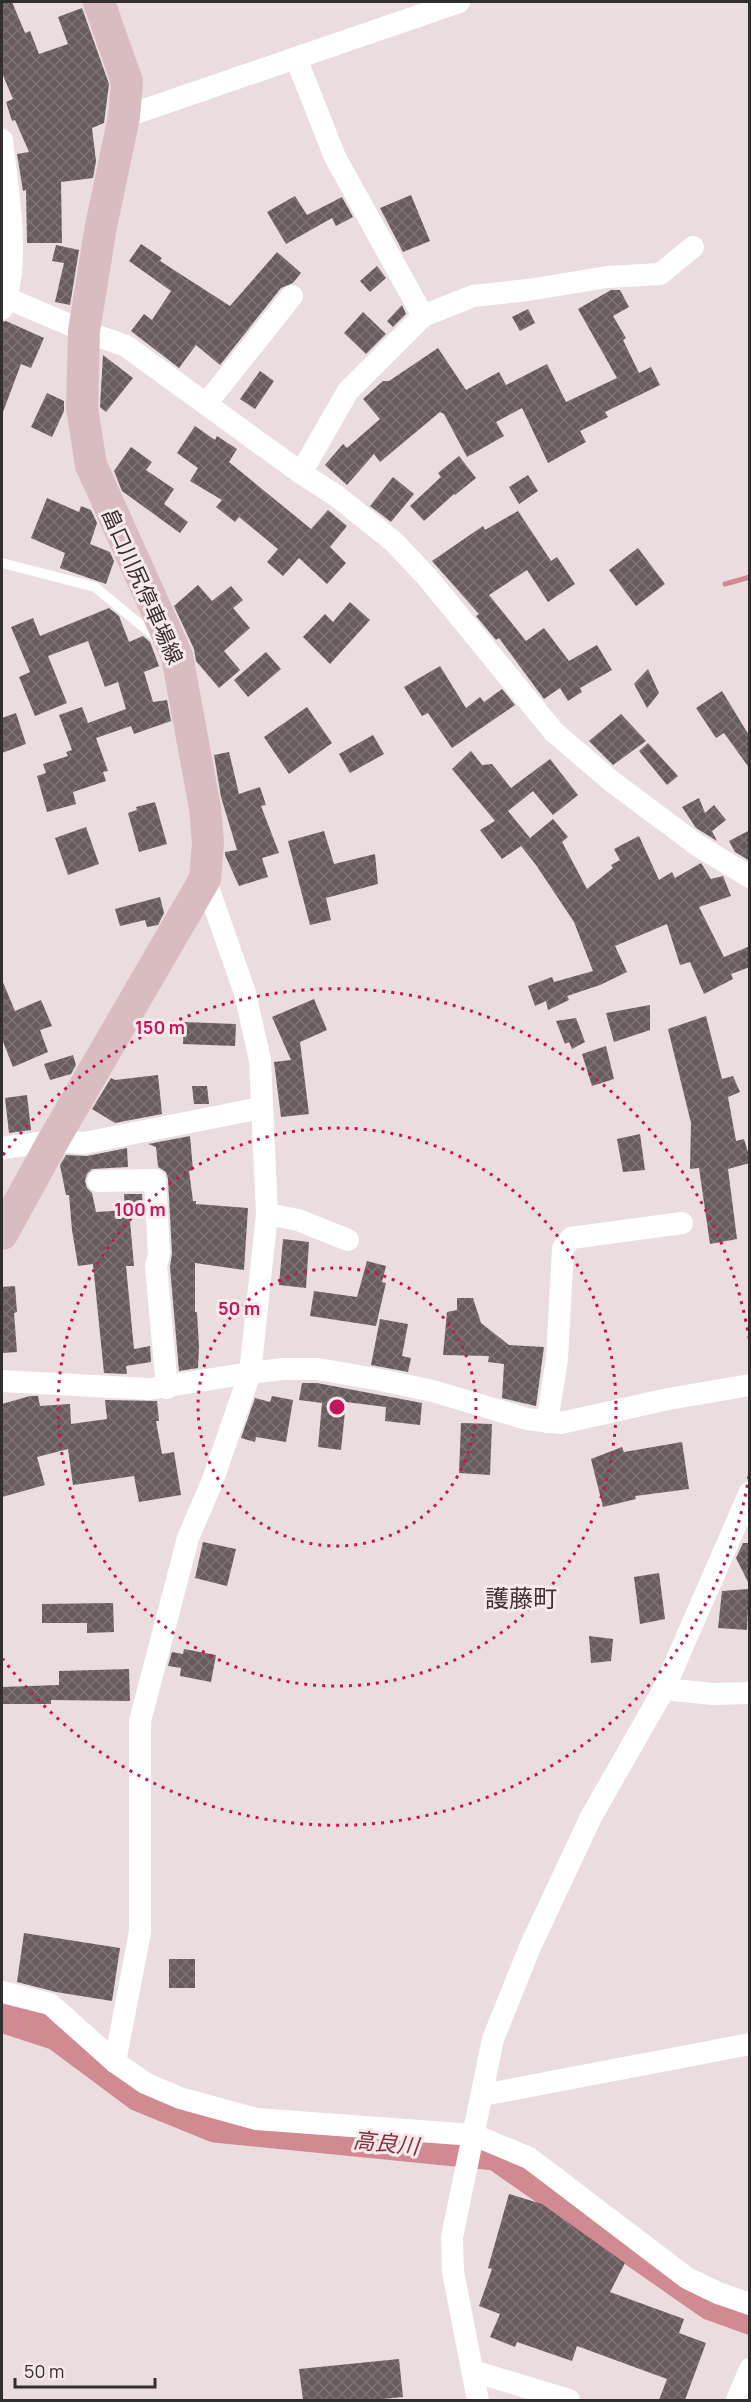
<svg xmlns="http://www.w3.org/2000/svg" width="751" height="2402" font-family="Manrope,'Noto Sans JP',sans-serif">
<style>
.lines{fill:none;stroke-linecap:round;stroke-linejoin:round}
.stream{stroke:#d28a92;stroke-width:5}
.river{stroke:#d28a92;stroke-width:33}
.building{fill:url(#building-cross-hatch)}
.service{stroke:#fff;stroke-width:10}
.minor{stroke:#fff;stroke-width:22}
.secondary{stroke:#d8bcc0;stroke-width:32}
.ring{fill:none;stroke:#c2185b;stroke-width:3;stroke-dasharray:3 6}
.labels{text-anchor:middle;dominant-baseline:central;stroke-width:6;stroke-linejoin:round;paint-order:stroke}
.street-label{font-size:21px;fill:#332e2e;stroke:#f8e9ea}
.water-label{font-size:22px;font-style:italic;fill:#832d3d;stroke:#f8e9ea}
.quarter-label{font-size:24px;fill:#3e3233;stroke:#f8e9ea}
.centre{fill:#c2185b;stroke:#f8e9ea;stroke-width:3}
.ring-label{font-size:18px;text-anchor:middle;font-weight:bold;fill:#c2185b;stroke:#f8e9ea;stroke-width:6;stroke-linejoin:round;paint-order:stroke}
</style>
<defs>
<pattern id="building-cross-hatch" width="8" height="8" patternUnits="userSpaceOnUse" patternTransform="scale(1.5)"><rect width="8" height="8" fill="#685c5d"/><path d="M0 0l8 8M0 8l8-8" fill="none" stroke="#7e7576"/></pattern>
</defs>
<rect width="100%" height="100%" fill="#ebdcdd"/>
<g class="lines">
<path class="stream" d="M725,584L750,577"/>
<path class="river" d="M2,2016L57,2034L139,2095L215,2126L496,2154L711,2304L750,2318"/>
</g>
<g class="building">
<path d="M2,2H12L25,33L30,31L39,54L68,44L58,17L82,8L109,84L104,123L92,128L96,161L93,178L61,182L62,243H27L26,190L23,191L17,154L29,152L15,120L12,121L6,102L13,99L2,73Z"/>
<path d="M411,195L430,241L403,252L380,208Z"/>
<path d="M295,196L307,215L342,197L353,217L336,226L332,218L286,244L267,212Z"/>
<path d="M141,244L162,258L160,261L230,306L277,252L301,273L293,283L281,288L220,365L196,345L179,368L131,331L144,314L152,320L171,291L129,261Z"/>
<path d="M56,245L79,250L70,305L55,302L64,263L52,261Z"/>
<path d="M377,266L386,278L370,292L360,281Z"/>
<path d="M611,290H620L629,307L613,316L626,338L623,340L639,373L651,367L660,385L605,412L608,417L580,431L586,442L548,463L522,408L496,422L504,436L467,457L444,414L440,412L380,462L374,454L347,485L325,465L343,444L347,448L380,419L363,399L383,381H389L438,348L466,390L499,372L506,385L547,364L566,402L617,378L578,309Z"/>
<path d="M402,305L406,314L393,327L387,321Z"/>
<path d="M528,309L535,323L520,331L512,317Z"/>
<path d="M363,312L386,334L366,354L344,333Z"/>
<path d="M6,321L44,338L31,368L21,364L3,412L2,322Z"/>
<path d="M103,355L133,378L106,412L100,407Z"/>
<path d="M260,371L274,381L255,409L240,399Z"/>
<path d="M47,393L64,401V411L52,437L31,427Z"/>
<path d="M195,426L215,440L217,436L237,449L229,462L311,529L328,510L347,526L330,547L346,563L327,584L299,558L283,576L267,562L278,549L239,517L235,522L216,507L222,500L190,481L198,468L177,453Z"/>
<path d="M131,447L152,462L146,470L174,489L164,504L188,522L180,533L122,491L114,471Z"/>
<path d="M459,456L476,478L455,495L454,494L424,521L410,506L441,477L438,473Z"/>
<path d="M528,475L538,491L519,504L509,487Z"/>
<path d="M393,477L414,494L391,522L370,506Z"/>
<path d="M47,498L79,512L81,506L91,510L97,523L90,544L110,552L114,561L106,584L60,568L65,553L31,538Z"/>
<path d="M518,511L551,561L557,557L575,584L548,602L527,570L489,595L526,641L544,628L569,661L597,645L612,670L580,688L582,692L568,701L560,688L544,699L499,638L496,640L476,616L479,614L432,561L483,526L485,530Z"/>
<path d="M638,548L665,584L636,606L609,570Z"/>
<path d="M198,585L212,601L231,586L243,600L233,608L250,628L224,651L240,670L219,688L196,661L194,649L174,606Z"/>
<path d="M350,602L370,620L330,664L303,637L325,614L333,622Z"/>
<path d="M109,608L119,616L129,642L143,636L150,642L159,666L144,672L153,702L167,700L171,721L134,734L131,726L96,738L108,771L103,772L106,781L73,792L76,804L47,812L37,776L46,773L43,764L68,756L66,752L72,750L59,715L82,707L88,723L126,709L118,682L105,687L88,641L48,656L67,703L35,716L19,677L30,672L11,627L33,618L40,636Z"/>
<path d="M266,652L281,669L248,697L234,680Z"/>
<path d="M440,666L466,708L480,697L484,702L502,689L515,705L452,748L428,713L422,716L404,687Z"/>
<path d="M648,669L659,693L647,708L634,684Z"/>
<path d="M722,691L750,737V769L724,733L716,738L696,708Z"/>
<path d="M307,707L332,743L289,774L264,737Z"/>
<path d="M16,713L26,744L2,753V718Z"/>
<path d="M621,714L646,741L613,765L589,741Z"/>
<path d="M373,735L384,754L350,773L339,754Z"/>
<path d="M648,743L678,776L667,785L639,751Z"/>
<path d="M471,751L482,765L492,764L511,788L550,759L578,795L553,815L533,791L508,811L530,838L553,819L568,837L562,842L587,889L613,868L611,865L620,860L614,849L639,836L659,880L672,872L675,878L701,863L711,879L723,876L731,896L699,907L724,957L750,946V967L731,974L733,979L704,994L690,962L680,965L667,924L615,946L627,972L600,985L567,996L569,1000L548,1010L546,1001L535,1006L528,986L552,977L554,982L593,971L574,922L536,865L521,846L502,859L480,830L495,821L452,769Z"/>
<path d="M229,752L239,794L260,787L266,805L261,806L279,853L262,858L268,877L239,886L225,855V852L237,850L221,797L214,755Z"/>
<path d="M699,798L705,813L714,805L726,820L712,831L717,841L696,828L682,807Z"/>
<path d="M155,802L167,844L139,852L128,813L137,810L136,807Z"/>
<path d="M86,827L99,864L68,875L55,838Z"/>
<path d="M750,830V861L735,852L729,841Z"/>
<path d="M324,831L334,864L375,854L378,884L326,898L331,920L310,925L288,841Z"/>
<path d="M160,897L164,913L158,925L147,927L145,920L120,926L115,909Z"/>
<path d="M2,980L15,1011L41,1000L52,1026L40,1030L48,1052L13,1067L2,1039Z"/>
<path d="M314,999L327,1030L300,1042L309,1114L281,1117L274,1062L291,1060L272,1017Z"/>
<path d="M650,1005V1030L614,1042L606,1013Z"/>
<path d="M706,1016L722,1079L733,1076L740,1092L728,1097L736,1141L744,1139L750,1159V1163L728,1169L737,1239L710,1244L699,1168L690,1169L691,1123L668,1029Z"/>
<path d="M576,1018L585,1042L572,1049L569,1042L565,1044L556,1021Z"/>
<path d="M184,1022L236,1024L235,1046L183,1044Z"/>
<path d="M606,1046L614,1079L592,1086L582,1054Z"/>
<path d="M73,1055L76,1065L71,1074L50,1080L44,1064Z"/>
<path d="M158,1075L162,1114L115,1123L92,1109L111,1078L115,1080Z"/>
<path d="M192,1086H207L209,1104H194Z"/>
<path d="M27,1095L31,1130L9,1133L5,1098Z"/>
<path d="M640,1134L645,1170L623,1172L617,1139Z"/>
<path d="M190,1136L193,1170L189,1171L193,1201H196V1204L248,1208L244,1270L195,1263V1312H197L199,1347L198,1368L179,1371L170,1267L172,1253L168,1179L166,1172L158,1167L156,1147L148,1144Z"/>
<path d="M127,1148L128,1167L92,1169L87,1174L85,1181L87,1188L92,1193L96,1212L129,1210L134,1266H126L134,1349L150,1346L151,1362L126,1366L127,1374L104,1373L93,1264L78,1266L72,1230L69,1195H66L60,1165L66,1155L87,1156Z"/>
<path d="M124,1194H142L143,1208L125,1209Z"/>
<path d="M283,1239L309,1242L306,1288L279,1285Z"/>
<path d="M367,1261L386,1266L382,1282L386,1283L376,1326L310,1316L314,1291L357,1297Z"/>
<path d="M15,1286L17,1312L14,1313L17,1352L2,1353V1287Z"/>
<path d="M457,1298H473L481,1323L509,1345L544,1347L536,1406L502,1398L504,1364L488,1362L489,1356L443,1355L447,1312L457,1310Z"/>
<path d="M380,1319L408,1324L402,1356L411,1358L408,1372L371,1365Z"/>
<path d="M302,1383H317L422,1403L420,1425L385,1421L386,1407L346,1402L341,1450L318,1447L322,1403L299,1400Z"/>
<path d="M30,1396H38L40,1406L70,1404L71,1424L107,1419L105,1400L157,1401L159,1421H156L162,1454L174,1452L181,1495L139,1502L134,1476L73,1485L68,1449L37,1457L45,1485L2,1497V1404Z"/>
<path d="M272,1396L293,1400L286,1442L256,1437L255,1442L241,1438L255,1398L270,1402Z"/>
<path d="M461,1423L492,1424L490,1475L459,1473Z"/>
<path d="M682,1442L689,1489L635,1496L636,1499L603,1507L591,1459L622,1447L624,1452Z"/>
<path d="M203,1542L236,1549L227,1586L195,1578Z"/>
<path d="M743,1543H750V1586L736,1558Z"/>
<path d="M659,1573L665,1619L640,1624L634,1577Z"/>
<path d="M749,1589L747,1630L718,1628L722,1591Z"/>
<path d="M113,1603L114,1632L87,1633V1623H42V1604Z"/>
<path d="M589,1636L613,1639L611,1661L591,1663Z"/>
<path d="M184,1649L216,1655L211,1682L180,1676L181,1668L168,1666L172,1652L183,1654Z"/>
<path d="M129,1669L130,1701L51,1700V1704H2V1687L59,1685V1671Z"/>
<path d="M24,1933L120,1948L112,2001L56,1992L17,1982Z"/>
<rect x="169" y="1959" width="26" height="29"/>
<path d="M509,2194L542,2204L625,2263L610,2292L684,2319L679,2333L706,2343L685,2400H659L667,2379L577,2346L572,2361L517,2342L515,2347L490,2337L500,2314L479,2306L492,2269L488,2268Z"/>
<path d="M399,2359L403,2397L373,2400H303L299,2369Z"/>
</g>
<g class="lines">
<path class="service" d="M2,563L95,587L159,640"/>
<g class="minor">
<path d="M296,58L335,157L423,316"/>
<path d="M124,117L459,2"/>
<path d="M2,140C7,188 22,265 2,309"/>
<path d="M2,296L84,331L126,346L301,473L338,497L394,542L427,577L554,732L610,780L697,845L750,877"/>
<path d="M206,404L292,296"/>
<path d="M301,473L348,391L423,316L473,296L528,290L607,277L660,274L693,247"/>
<path d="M2,1148L53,1141L84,1143L261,1108"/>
<path d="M98,1181L155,1180L159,1254L156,1266L167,1388"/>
<path d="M267,1214L298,1220L348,1240"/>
<path d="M2,1381L149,1389L250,1373L283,1369H318L381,1380L433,1391L527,1419L561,1423L668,1399L750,1385"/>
<path d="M547,1422L557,1359L563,1248L571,1238L682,1223"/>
<path d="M664,1689L713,1694L750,1693"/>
<path d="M2,1992L50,2004L115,2062L145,2083L180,2098L256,2119L474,2135L529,2158L687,2278L718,2293L750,2304"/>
<path d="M115,2062L140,1932V1721L188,1538L212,1482L250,1373L267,1214L260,1060L245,993L205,879"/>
<path d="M483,2095L750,2044"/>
<path d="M473,2371L569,2400"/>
<path d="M478,2400L453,2272L452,2237L493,2039L530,1947L591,1817L664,1689L750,1492"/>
<path d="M737,2400L750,2369"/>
</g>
<path class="secondary" d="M2,1234L53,1141L205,879L208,842L205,808L177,656L91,465L82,408L84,331L101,226L124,117L127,82L99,2"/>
</g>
<g class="ring">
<circle cx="337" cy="1407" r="139"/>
<circle cx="337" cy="1407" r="279"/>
<path d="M749 1476A418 418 0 0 1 3 1659M3 1155A418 418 0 0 1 749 1338"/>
</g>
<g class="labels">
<g class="street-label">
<text transform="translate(143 586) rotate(66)">畠口川尻停車場線</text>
</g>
<g class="water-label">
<text transform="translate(386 2143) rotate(6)">高良川</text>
</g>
<g class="quarter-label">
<text x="521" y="1597">護藤町</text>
</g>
</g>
<circle cx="337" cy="1407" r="9" class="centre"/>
<g class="ring-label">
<text x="160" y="1034">150 m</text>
<text x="140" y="1216">100 m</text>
<text x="239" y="1315">50 m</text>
</g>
<rect width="751" height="2402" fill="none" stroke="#332e2e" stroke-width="6"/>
<path d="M15 2378v9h140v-9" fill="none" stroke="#332e2e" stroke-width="3"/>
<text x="24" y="2378" font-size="18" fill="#332e2e" stroke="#f8e9ea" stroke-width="4.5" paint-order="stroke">50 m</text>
</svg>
